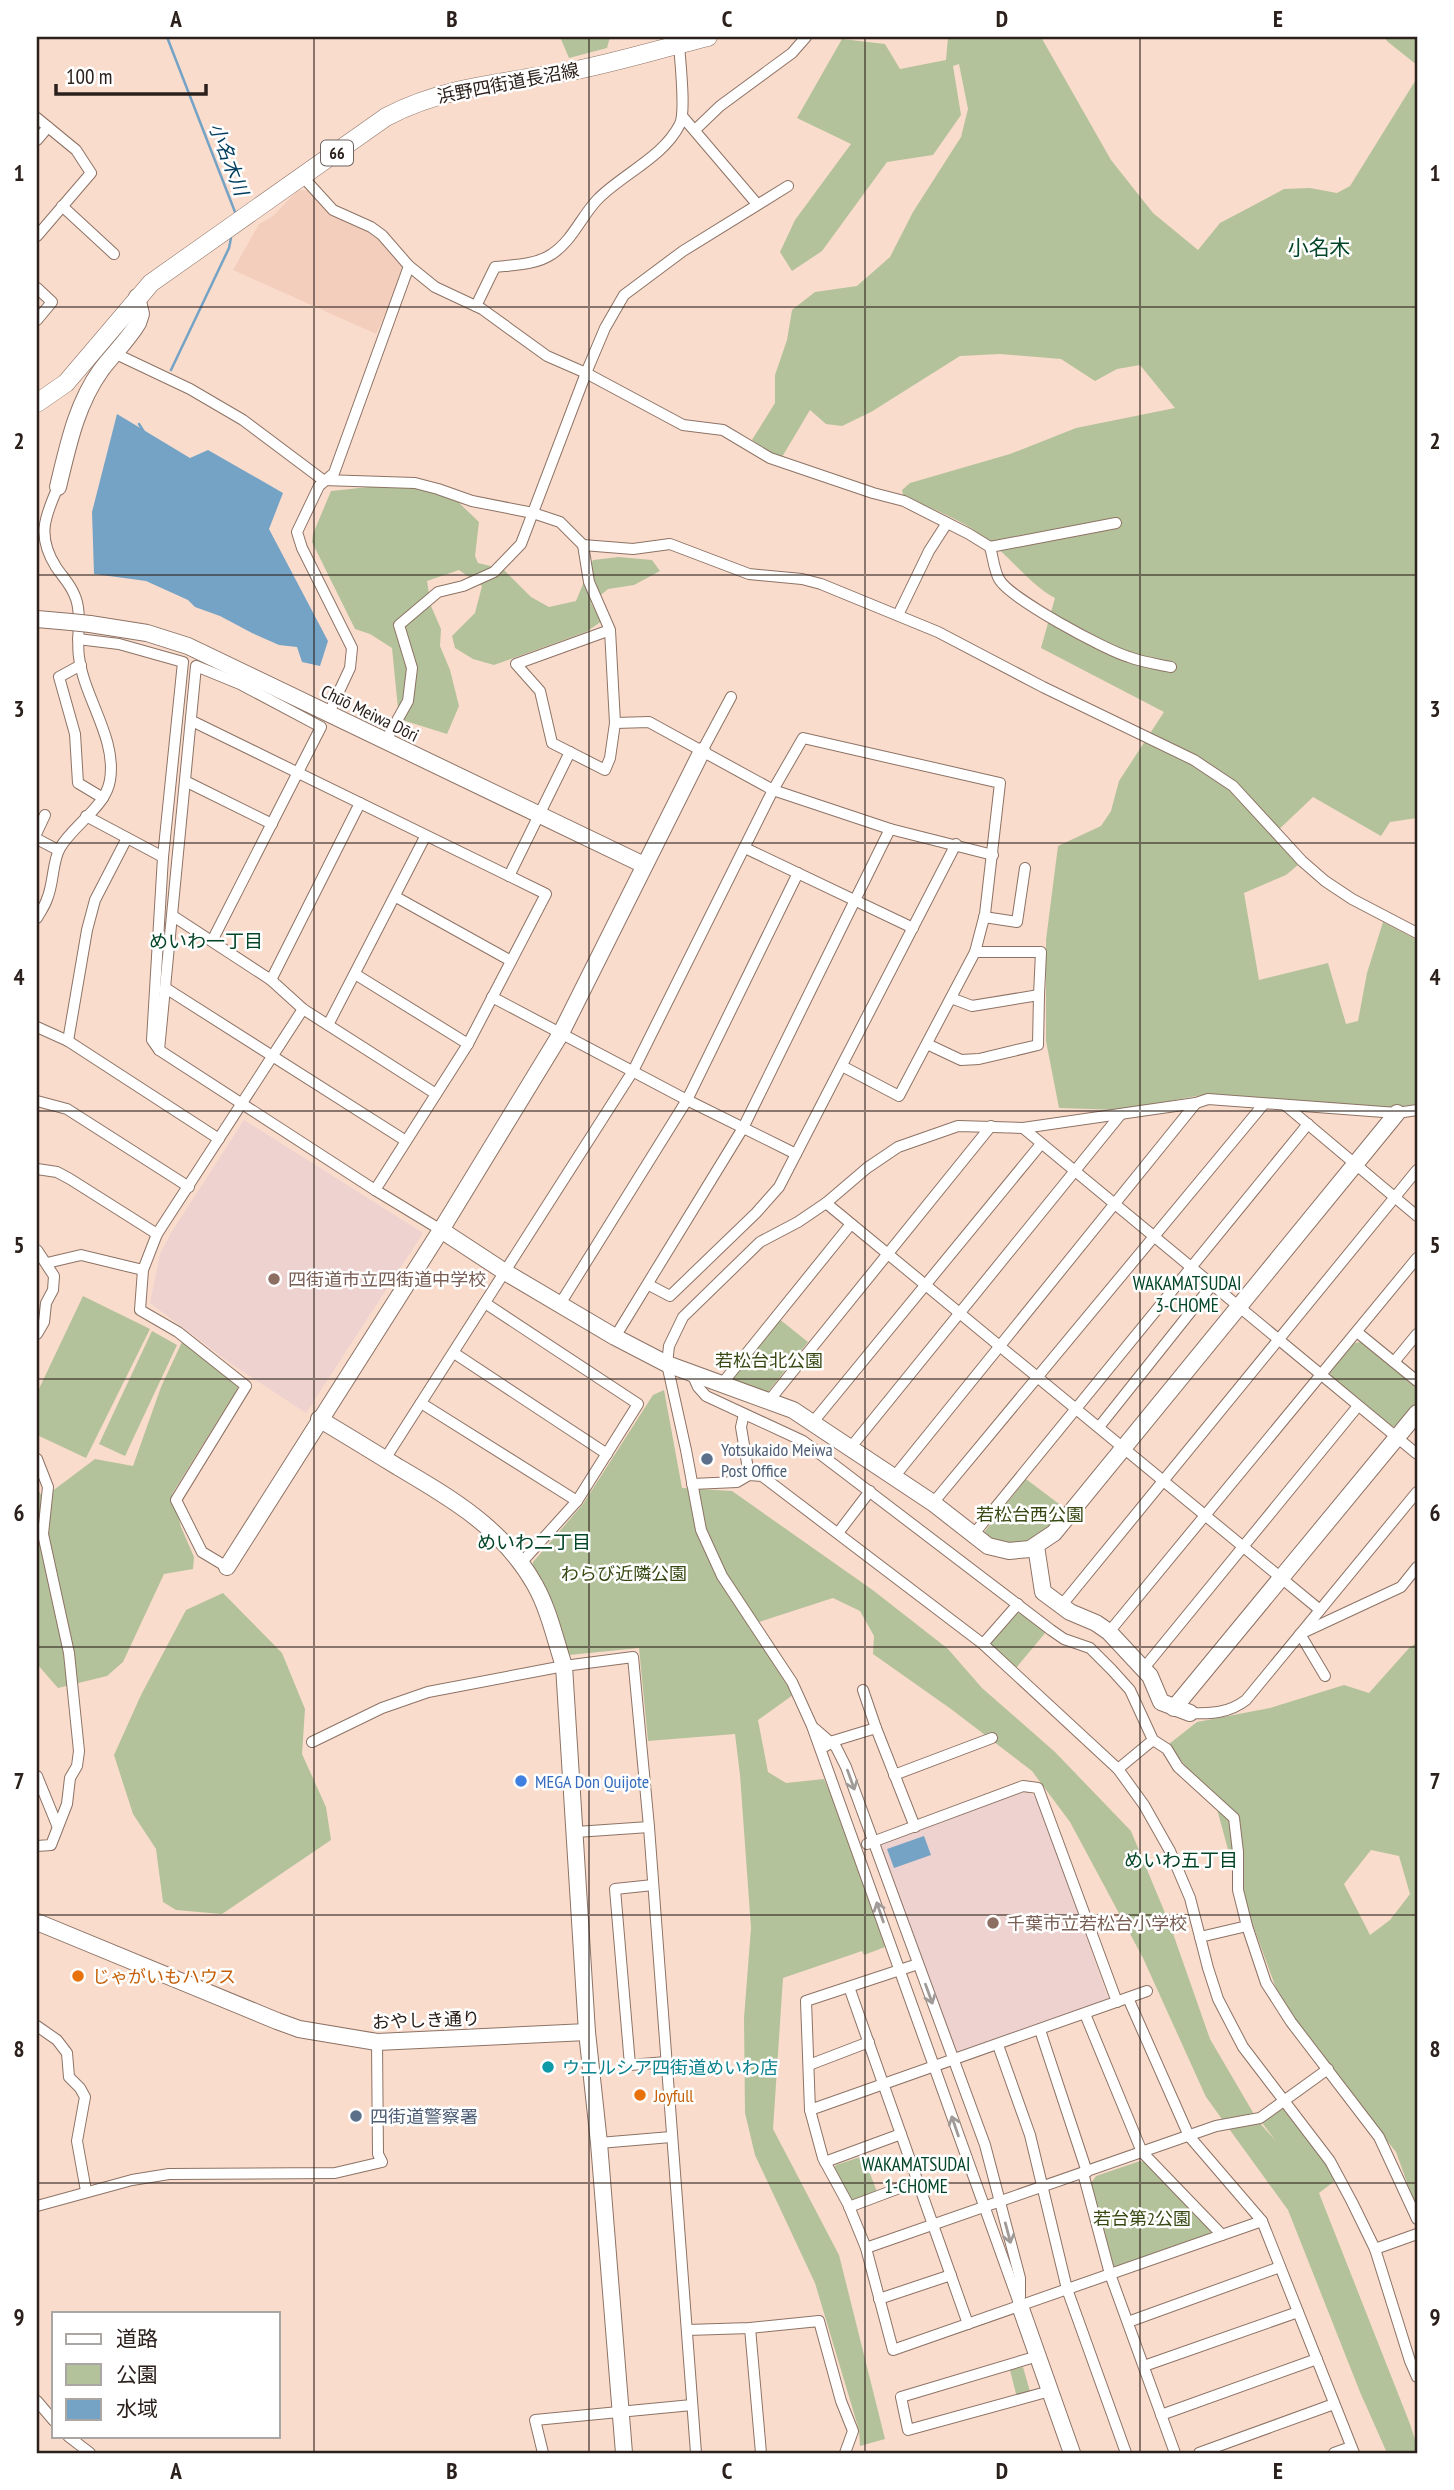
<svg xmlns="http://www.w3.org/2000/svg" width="1454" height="2490" font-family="'PT Sans Narrow','Noto Sans JP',sans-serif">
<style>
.built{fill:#f4cebd}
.education{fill:#edd2cf}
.green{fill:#b3c29a;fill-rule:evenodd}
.water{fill:#75a3c5}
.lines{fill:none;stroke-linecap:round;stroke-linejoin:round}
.stream{stroke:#75a3c5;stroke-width:2.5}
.street-casing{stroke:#8d7365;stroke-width:12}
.secondary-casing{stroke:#8d7365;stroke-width:18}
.primary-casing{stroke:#8d7365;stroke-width:19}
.street{stroke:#fff;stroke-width:10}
.secondary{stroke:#fff;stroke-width:16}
.primary{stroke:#fff;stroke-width:18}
.secondary-bridge-casing{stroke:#8d7365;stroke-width:18;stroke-linecap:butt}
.secondary-bridge{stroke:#fff;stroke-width:16}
.oneway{stroke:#a09b98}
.grid{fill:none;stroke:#2b201b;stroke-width:2;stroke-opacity:0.55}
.education-dot{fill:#8d6e63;stroke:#fff;stroke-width:2.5}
.service-dot{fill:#5c6f8a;stroke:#fff;stroke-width:2.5}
.shop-dot{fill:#3f7fe0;stroke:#fff;stroke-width:2.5}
.food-dot{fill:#e8710a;stroke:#fff;stroke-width:2.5}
.culture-dot{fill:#0f9aa8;stroke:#fff;stroke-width:2.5}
.labels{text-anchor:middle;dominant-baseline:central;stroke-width:5;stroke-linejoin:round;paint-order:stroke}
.shield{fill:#fff;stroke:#6b635f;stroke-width:2}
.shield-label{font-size:16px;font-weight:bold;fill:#2b201b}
.street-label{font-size:18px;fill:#2b201b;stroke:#fff}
.education-label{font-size:18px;fill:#785e54;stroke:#fff;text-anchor:start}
.park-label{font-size:18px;fill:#374812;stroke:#fff}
.service-label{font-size:18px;fill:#4e5e75;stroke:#fff;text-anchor:start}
.shop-label{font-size:18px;fill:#366cbe;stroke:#fff;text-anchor:start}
.food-label{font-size:18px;fill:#c56008;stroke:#fff;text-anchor:start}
.culture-label{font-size:18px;fill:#0d838f;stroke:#fff;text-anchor:start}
.water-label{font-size:19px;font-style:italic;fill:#003c5d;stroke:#fff}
.neighbourhood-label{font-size:19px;fill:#034527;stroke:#fff}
.quarter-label{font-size:21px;fill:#034527;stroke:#fff}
.neatline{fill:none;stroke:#2b201b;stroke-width:2.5}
.grid-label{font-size:23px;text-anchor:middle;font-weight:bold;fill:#2b201b}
</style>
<rect width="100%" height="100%" fill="#fadccd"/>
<path class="built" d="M298,190L310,191L372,232L406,268L376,334L233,270L259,224L273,216Z"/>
<g class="education">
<path d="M244,1120L423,1233L306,1413L230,1363L150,1303L160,1254L171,1233Z"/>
<path d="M1026,1791L1037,1798L1108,1998L1104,2005L959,2056L952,2053L879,1848L881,1843Z"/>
</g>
<g class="green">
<path d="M560,37H610L607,48L569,58Z"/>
<path d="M948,37H1041L1111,160L1153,213L1198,250L1220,223L1284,189L1310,188L1337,193L1350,186L1417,78V818L1390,822L1381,836L1313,797L1272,836L1298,865L1286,875L1244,893L1259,980L1328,963L1346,1024L1358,1021L1367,973L1383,922L1417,940V1104L1391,1108L1208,1094L1120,1110L1059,1108L1046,1041V940L1058,846L1101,826L1111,811L1119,781L1164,712L1041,648L1055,598C1029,584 1010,556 985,538C963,520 929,508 903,495L902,490L910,483L1010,454L1076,428L1175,408L1140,365L1117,369L1095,381L1061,359L1000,354L960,356L871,412L842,426L826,424L810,410L782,457L770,454L752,440L775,403V375L787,340L792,310L815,292L857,286L890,257L913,212L961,137L968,109L959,64L953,66L961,115L933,155L887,162L822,251L792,271L780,252L795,220L851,144L797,118L842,39L885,44L900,69L946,60Z"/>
<path d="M1384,37H1417V65L1388,42Z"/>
<path d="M397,484L452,496L479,522L475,556L478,563L503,569L531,597L549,607L576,601L593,560L619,557L652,560L660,571L634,585L608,589L591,603L602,621L586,632L494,665L473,659L455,648L452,636L475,613L482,586L459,570L427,581L431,606L441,629L440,646L450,670L459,706L447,734L399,719L392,648L370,634L355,629L312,542L313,534L331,491Z"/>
<path d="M83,1296L150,1329L86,1458L37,1435V1393Z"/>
<path d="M778,1318L808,1342L768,1392L763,1394L732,1381L731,1378Z"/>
<path d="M152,1331L177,1345L125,1456L99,1444Z"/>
<path d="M182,1342L234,1382L238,1388L172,1494L181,1527L194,1557L193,1569L164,1574L123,1662L107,1676L58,1688L37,1664V1488L43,1498L95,1459L133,1466L161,1387Z"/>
<path d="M1360,1342L1417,1388V1403L1397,1426L1390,1427L1331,1378L1329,1370L1351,1344Z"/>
<path d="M664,1390L682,1488L732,1491L874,1591L948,1649L982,1688L1055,1752L1131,1831L1170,1925L1210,2039L1258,2121L1275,2140L1260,2120L1281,2106L1287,2107L1320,2152L1336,2180L1319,2193L1410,2424L1417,2446V2453H1387L1360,2392L1288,2210L1206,2097L1143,1958L1070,1822L1032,1771L951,1709L873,1654L874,1636L860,1611L833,1598L750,1625L793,1695L758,1720L768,1772L786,1783L824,1779L853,1844L886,1942L884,1944L885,1947L864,1955L862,1951L783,1978L773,2129L839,2255L885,2439L860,2446L859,2430L815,2283L755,2155L745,2113L744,2018L751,1928L740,1775L735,1734L648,1741L639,1648L569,1655L554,1605L532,1571L533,1562L583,1504L653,1395Z"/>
<path d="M1026,1479L1067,1510L1050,1531L1017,1548L981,1536Z"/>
<path d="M223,1593L282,1653L305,1709L302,1754L326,1807L331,1840L222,1914L176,1910L163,1902L156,1849L133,1814L114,1755L141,1695L186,1610Z"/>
<path d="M1021,1613L1046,1632L1016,1668L989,1644L1014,1614Z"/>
<path d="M1417,1643V2210L1396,2152L1284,2010L1236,1879L1217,1809L1169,1744L1197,1722L1270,1708L1344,1685L1369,1693L1410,1647ZM1371,1850L1399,1856L1410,1894L1390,1920L1370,1935L1344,1884Z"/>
<path d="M863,2156L878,2194L855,2203L849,2200L833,2169L836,2165Z"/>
<path d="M1140,2161L1144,2162L1211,2231L1210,2238L1118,2271L1112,2267L1091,2183L1096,2176Z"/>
<path d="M1023,2367L1031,2395L1017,2398L1010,2370Z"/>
</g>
<g class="water">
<path d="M117,414L190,458L208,450L283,493L269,529L328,641L320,666L302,662L297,647L279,645L252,633L220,616L195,607L188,600L146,581L94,574L92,512Z"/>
<path d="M924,1836L931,1855L894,1868L887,1849Z"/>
</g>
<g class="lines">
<g class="stream">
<path d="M167,37L235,212"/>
<path d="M171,370L229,248L231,238"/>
<path d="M139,424L144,432"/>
</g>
<defs>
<g id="street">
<path d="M682,116L757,204"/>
<path d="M37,118L76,150L91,173L37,236"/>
<path d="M696,129L720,106L792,53L806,37"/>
<path d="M37,140L48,127"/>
<path d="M303,177L333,210L371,227L382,235L409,266L435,287L482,309L547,356L586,373L683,425L723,430L770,458L873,493L904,501L969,534L990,547C993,557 994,570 999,579C1009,598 1105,650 1129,657C1142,662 1157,664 1171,667"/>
<path d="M62,206L114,254"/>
<path d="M37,288L52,302L37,320"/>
<path d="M476,306L495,267C514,265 536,265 552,254C572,241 581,217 597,200C622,174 663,158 680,124C686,111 680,61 679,44"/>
<path d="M114,353L190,389L243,420L323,480L415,483L438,489L472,501L533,513L560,522L583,545L589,582L610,630L615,723L610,758L605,770L552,743L540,691L516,664L610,630"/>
<path d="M583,545L633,549L670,544L749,574L802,579L821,584L938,632L1043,687L1194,760L1233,786L1302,861L1325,881L1352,899L1417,933"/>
<path d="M990,547L1116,523"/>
<path d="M898,615L929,551L947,523"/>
<path d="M78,639L119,644L183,662L163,857L152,1040L159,1050L375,1190L441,1230"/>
<path d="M81,665L59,677L75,734L78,783L103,798"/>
<path d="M328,715L350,668L352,648L302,548L297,532L319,486L334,473L409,266"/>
<path d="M192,721L546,894L468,1044L375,1190"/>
<path d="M615,723L649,722L773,790L890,829L993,855"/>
<path d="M385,742L408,701L412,668L399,625L438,592L463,586L494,572L521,544L586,373L605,328L624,295L683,251L788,186"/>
<path d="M702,751L731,697"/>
<path d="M185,781L272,824"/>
<path d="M86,816L163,857"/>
<path d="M37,832L45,815"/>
<path d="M37,839L58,850"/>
<path d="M745,848L913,928"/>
<path d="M509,876L570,752"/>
<path d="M396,897L511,961"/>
<path d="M173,916L271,980L303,1009L436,1094"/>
<path d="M984,917L1017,922L1025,868"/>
<path d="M37,918C40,912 45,906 47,899C54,883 52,862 60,848C73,825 106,807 110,780C117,738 84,698 79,657C76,637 83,612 74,594C70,584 62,576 56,567C37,537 44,518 58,487"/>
<path d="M975,952H1041L1039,995"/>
<path d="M355,974L468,1044"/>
<path d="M271,980L360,803"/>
<path d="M167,989L406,1141"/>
<path d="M492,997L687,1100L796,1154"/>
<path d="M328,1025L425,837"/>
<path d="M37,1027L68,1041L219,1139"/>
<path d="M68,1041L87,930L95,900L127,838"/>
<path d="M927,1044L961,1060L979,1059L1038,1045L1039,995L972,1006L951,998"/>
<path d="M159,1050L196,666L240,684L321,727L212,941"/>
<path d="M37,1101L67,1109L189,1187"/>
<path d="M1285,1105L1417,1216"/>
<path d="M1023,1128L1417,1454"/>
<path d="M37,1169L57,1172L70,1179L157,1234"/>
<path d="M826,1203L1320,1610"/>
<path d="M37,1250L54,1276L53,1290L46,1303L44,1322L37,1334"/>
<path d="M47,1263L81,1255L143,1270"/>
<path d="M649,1285L670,1296L756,1213L779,1187L956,844"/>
<path d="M485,1303L638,1404L577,1501L521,1563"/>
<path d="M560,1304L687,1100L798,873"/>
<path d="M1357,1332L1417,1381"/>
<path d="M615,1337L743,1128L890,829"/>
<path d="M454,1353L607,1454"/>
<path d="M1394,1362L1417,1334"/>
<path d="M692,1374L698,1387L706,1396L803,1441L1051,1630L1064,1639L1090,1648L1112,1670L1130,1690L1153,1740L1167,1749L1178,1767L1234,1818L1238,1852V1890L1247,1926L1266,1983L1291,2022L1379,2137L1417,2219"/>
<path d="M721,1385L851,1224"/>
<path d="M768,1402L991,1126"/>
<path d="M421,1403L577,1501"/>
<path d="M744,1414L741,1427L749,1475"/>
<path d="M813,1422L1041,1144"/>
<path d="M1099,1427L1212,1285"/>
<path d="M851,1447L1121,1114"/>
<path d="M37,1459L48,1487L43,1534L69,1653L79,1751L77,1766L70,1778L67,1804L51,1845L37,1846"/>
<path d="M385,1459L633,1071L773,790L803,738L1000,783L985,914L975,952L899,1096L842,1066"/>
<path d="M894,1477L1196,1103"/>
<path d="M692,1484L737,1482L749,1475L762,1476L983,1644L1118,1769L1144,1805L1170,1851L1190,1898L1208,1968L1218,1999L1243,2047L1330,2161L1352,2202L1375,2249L1410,2361L1417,2377"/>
<path d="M933,1503L1263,1105"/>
<path d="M838,1533L870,1491"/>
<path d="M973,1535L1308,1124"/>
<path d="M227,1567L202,1552L176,1500L246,1386L178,1332L140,1310L143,1270L157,1234L303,1009"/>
<path d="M1061,1606L1417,1170"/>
<path d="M1109,1632L1417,1258"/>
<path d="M983,1644L1018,1604"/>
<path d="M1144,1668L1358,1406"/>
<path d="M1325,1676L1300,1634L1401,1587L1417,1567"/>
<path d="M863,1690L876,1728L915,1827"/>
<path d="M1190,1713C1211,1714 1229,1713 1246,1700L1417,1492"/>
<path d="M814,1728L836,1747L846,1767L985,2145L1020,2278V2297"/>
<path d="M312,1742L382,1708L428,1692L564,1666L633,1657L649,1827L696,2453"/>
<path d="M826,1746L830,1742L876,1728"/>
<path d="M1118,1769L1153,1740"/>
<path d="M894,1775L992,1738"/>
<path d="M37,1776L57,1825"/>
<path d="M576,1832L649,1827"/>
<path d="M867,1844L1023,1786L1038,1788L1117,2002"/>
<path d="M653,1885L615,1889L630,2065L666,2062"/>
<path d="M1200,1937L1247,1926"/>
<path d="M918,1964L806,2001L810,2110L823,2158L848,2204L866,2248L893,2350L1262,2221"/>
<path d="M849,1987L968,2324"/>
<path d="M1128,1998L1189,2136L1262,2221L1354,2453"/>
<path d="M1085,2014L1142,2152L1222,2235"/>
<path d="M37,2026L57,2040L67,2053L69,2077L80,2088L85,2097L77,2141L86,2191"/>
<path d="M1040,2030L1087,2172"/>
<path d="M998,2045L1030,2135L1067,2289L1126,2453"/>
<path d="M809,2065L869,2042"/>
<path d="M810,2110L1147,1991"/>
<path d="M599,2143L671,2137"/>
<path d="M825,2162L901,2134"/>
<path d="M1083,2173L1110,2274L1175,2453"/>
<path d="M37,2206L132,2180L169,2174L335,2173L382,2162L378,2154L377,2042"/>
<path d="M849,2207L918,2181"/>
<path d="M866,2248L1216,2126L1260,2118L1328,2069"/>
<path d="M1375,2249L1417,2234"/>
<path d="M879,2299L951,2275"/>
<path d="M1020,2306L812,1726L792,1682L722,1576L701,1530L686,1450L667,1364L669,1346L683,1317L760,1242L798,1222L826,1203L867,1168L898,1147L958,1126L1023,1128L1196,1103L1208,1099L1397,1113L1417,1110"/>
<path d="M1128,2322L1280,2267"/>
<path d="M750,2328L761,2453"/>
<path d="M687,2330L750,2328L819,2321L841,2401L853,2431L845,2453"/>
<path d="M1038,2356L901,2397L908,2430L1050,2391"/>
<path d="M1144,2366L1298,2312"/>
<path d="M37,2401L54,2421"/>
<path d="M1161,2415L1317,2359"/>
<path d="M68,2436L90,2453"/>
<path d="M543,2453L535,2420L692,2405"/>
<path d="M1199,2453L1334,2404"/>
<path d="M1334,2453L1351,2447"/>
</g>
<g id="secondary">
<path d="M58,487C68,446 76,405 101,370C113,354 128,340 138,323L141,314L137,297"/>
<path d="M37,619L71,622"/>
<path d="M90,624L147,633L188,646L644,865"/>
<path d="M441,1230L505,1272L615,1337L667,1364L793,1410L933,1503L988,1546L1009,1551L1030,1549L1054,1533L1397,1113"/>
<path d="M319,1419C346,1435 372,1451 398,1467C451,1498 504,1529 535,1585C549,1610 555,1639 564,1666L587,2032L599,2143L624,2453"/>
<path d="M1036,1546L1043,1592L1070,1612L1096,1623L1109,1632L1150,1676L1161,1702L1190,1713"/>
<path d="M227,1567L441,1230L560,1035L702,751"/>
<path d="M1174,1708L1417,1413"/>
<path d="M37,1922L277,2021L299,2029L377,2042L587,2032"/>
<path d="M1020,2306L1072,2453"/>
</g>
<path id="primary" d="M37,403L66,383L151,283L386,117C445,86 508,82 572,71C618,62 663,48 708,37"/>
</defs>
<use href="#street" class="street-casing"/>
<use href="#secondary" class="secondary-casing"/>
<use href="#primary" class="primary-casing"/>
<use href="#street" class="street"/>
<use href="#secondary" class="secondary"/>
<use href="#primary" class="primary"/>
<defs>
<path id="secondary-bridge" d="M71,622L90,624"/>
</defs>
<use href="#secondary-bridge" class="secondary-bridge-casing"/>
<use href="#secondary-bridge" class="secondary-bridge"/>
</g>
<defs><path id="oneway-shaft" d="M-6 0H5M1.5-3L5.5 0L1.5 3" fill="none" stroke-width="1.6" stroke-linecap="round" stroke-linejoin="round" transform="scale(1.75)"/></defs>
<g class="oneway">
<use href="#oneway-shaft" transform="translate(851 1780) rotate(70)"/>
<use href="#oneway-shaft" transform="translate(880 1912) rotate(-109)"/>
<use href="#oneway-shaft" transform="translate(929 1994) rotate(70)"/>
<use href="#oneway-shaft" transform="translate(955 2126) rotate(-109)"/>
<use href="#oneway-shaft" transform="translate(1008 2233) rotate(75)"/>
</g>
<path class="grid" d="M314,37V2453M589,37V2453M865,37V2453M1140,37V2453M37,307H1417M37,575H1417M37,843H1417M37,1111H1417M37,1379H1417M37,1647H1417M37,1915H1417M37,2183H1417"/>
<g class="education-dot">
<circle cx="274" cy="1279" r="7"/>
<circle cx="993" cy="1923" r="7"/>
</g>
<g class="service-dot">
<circle cx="707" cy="1459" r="7"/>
<circle cx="356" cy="2116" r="7"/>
</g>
<circle class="shop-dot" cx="521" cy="1781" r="7"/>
<g class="food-dot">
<circle cx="78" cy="1976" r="7"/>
<circle cx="640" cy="2095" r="7"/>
</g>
<circle class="culture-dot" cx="548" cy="2067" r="7"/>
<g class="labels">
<rect class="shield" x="321" y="140.5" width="32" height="25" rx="5"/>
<g class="shield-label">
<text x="337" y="153">66</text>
</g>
<g class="street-label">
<text transform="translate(508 83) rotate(-11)">浜野四街道長沼線</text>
<text transform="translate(370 713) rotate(26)">Chūō Meiwa Dōri</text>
<text transform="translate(426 2020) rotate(-2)">おやしき通り</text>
</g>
<g class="education-label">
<text x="288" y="1279">四街道市立四街道中学校</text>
<text x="1007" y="1923">千葉市立若松台小学校</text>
</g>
<g class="park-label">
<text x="769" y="1360">若松台北公園</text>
<text x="1030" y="1514">若松台西公園</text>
<text x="624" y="1573">わらび近隣公園</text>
<text x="1142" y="2218">若台第2公園</text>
</g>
<g class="service-label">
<text x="721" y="1449">Yotsukaido Meiwa<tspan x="721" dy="21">Post Office</tspan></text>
<text x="370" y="2116">四街道警察署</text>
</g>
<g class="shop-label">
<text x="535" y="1781">MEGA Don Quijote</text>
</g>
<g class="food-label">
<text x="92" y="1976">じゃがいもハウス</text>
<text x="654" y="2095">Joyfull</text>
</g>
<g class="culture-label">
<text x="562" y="2067">ウエルシア四街道めいわ店</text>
</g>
<g class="water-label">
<text transform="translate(229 159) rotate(69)">小名木川</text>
</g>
<g class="neighbourhood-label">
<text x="206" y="941">めいわ一丁目</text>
<text x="1187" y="1283">WAKAMATSUDAI<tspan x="1187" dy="22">3-CHOME</tspan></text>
<text x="534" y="1542">めいわ二丁目</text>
<text x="1181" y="1860">めいわ五丁目</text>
<text x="916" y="2164">WAKAMATSUDAI<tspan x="916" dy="22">1-CHOME</tspan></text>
</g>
<g class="quarter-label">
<text x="1319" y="247">小名木</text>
</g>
</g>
<rect width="1454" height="2490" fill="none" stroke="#ffffff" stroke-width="77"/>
<rect x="52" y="2312" width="228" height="126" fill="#ffffff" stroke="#aaa6a4" stroke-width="2"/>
<rect x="66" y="2334" width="35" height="10" fill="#ffffff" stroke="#aaa6a4" stroke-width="2"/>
<text x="116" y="2346" font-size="21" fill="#2b201b">道路</text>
<rect x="66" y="2364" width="35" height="21" fill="#b3c29a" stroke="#aaa6a4" stroke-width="2"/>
<text x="116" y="2382" font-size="21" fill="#2b201b">公園</text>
<rect x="66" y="2399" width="35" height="21" fill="#75a3c5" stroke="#aaa6a4" stroke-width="2"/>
<text x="116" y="2416" font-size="21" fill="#2b201b">水域</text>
<path d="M56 84v10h150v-10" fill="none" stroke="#2b201b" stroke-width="3.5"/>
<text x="66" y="84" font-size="21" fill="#2b201b" stroke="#ffffff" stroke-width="5" paint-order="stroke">100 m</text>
<rect x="38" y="38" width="1378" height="2414" class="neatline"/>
<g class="grid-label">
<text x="176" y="27">A</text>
<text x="452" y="27">B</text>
<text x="727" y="27">C</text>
<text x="1002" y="27">D</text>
<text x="1278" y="27">E</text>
<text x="19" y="181">1</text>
<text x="1435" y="181">1</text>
<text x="19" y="449">2</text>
<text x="1435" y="449">2</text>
<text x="19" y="717">3</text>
<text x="1435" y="717">3</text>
<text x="19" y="985">4</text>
<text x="1435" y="985">4</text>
<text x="19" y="1253">5</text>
<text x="1435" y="1253">5</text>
<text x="19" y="1521">6</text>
<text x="1435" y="1521">6</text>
<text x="19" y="1789">7</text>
<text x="1435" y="1789">7</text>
<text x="19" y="2057">8</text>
<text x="1435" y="2057">8</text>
<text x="19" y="2325">9</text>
<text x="1435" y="2325">9</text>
<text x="176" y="2479">A</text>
<text x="452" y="2479">B</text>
<text x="727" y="2479">C</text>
<text x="1002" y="2479">D</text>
<text x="1278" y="2479">E</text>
</g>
</svg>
